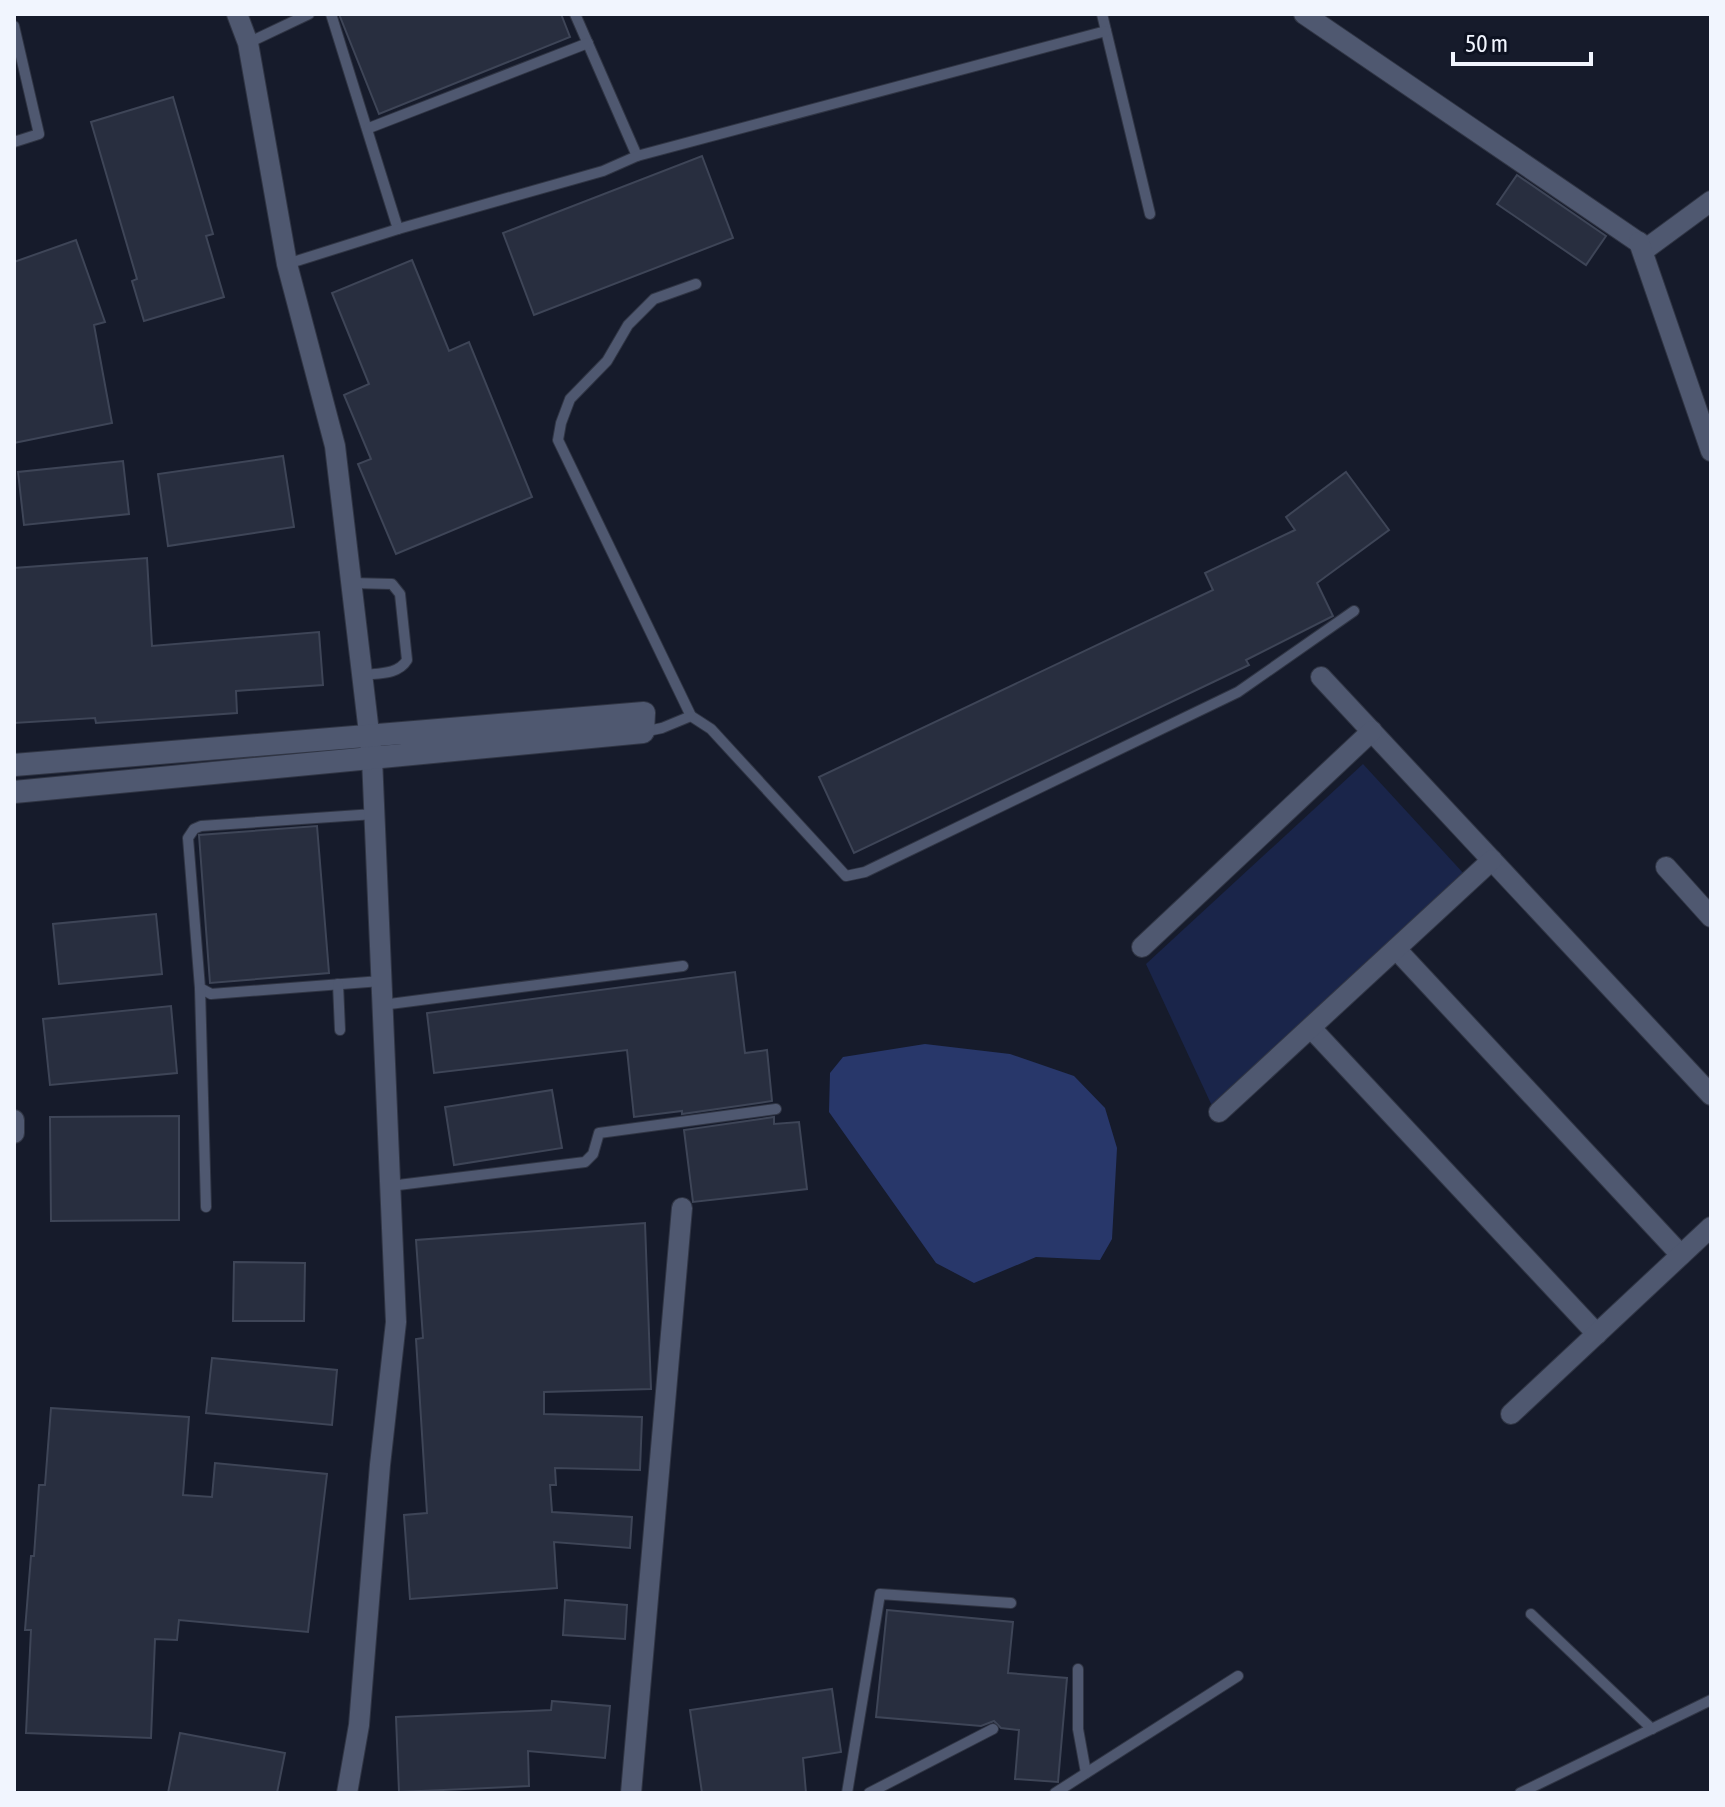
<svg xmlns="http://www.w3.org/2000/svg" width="1725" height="1807" font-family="'Asap Condensed',sans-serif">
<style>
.green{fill:#1a254a}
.water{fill:#28376a}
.building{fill:#282e3f;stroke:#3e4557;stroke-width:2}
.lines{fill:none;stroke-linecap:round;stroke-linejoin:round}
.service-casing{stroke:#303544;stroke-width:12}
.minor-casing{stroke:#303544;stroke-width:22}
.tertiary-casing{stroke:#303544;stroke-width:24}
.service{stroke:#4f5870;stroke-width:10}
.minor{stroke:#4f5870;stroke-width:20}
.tertiary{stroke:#4f5870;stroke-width:22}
</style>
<rect width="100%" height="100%" fill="#161b2b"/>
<path class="green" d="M1363,764L1465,875L1213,1108L1146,964Z"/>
<path class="water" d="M925,1044L1010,1054L1074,1076L1105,1108L1117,1148L1112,1239L1100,1260L1036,1257L974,1283L936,1263L829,1112L830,1073L843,1057Z"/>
<g class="building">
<path d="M339,14H561L570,37L379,114Z"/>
<path d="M173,97L213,234L206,236L224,297L144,321L132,281L137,279L91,122Z"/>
<path d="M702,156L733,238L534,315L503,233Z"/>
<path d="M1517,175L1606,236L1586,265L1497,204Z"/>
<path d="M76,240L105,322L94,325L112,423L14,443V262Z"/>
<path d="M412,260L449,351L469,342L532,497L396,554L358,464L371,459L344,395L369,384L332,293Z"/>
<path d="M283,456L294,527L168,546L158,474Z"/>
<path d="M123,461L129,514L24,525L18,472Z"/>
<path d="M1346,472L1389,530L1317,583L1333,616L1246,660L1249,665L854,853L819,777L1213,590L1205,573L1295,530L1286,517Z"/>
<path d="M147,558L152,646L319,632L323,685L236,691L237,713L96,723L95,718L14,723V568Z"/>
<path d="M317,826L329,973L210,983L199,835Z"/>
<path d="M156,914L162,974L59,984L53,924Z"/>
<path d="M735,972L745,1053L767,1050L772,1101L682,1114V1111L634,1117L627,1050L434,1073L427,1013Z"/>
<path d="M171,1006L177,1073L50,1085L43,1019Z"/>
<path d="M552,1090L562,1148L454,1165L445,1107Z"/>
<path d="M179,1116V1220L51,1221L50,1117Z"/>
<path d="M774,1117V1124L799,1122L807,1189L693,1202L684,1130Z"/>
<path d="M645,1223L651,1389L544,1392V1414L642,1417L640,1470L555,1468L556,1485H550L552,1512L632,1517L630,1548L554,1542L557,1588L410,1599L404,1515L427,1513L416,1339L423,1338L416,1240Z"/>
<path d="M234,1262L305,1263L304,1321H233Z"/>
<path d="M212,1358L337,1370L332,1425L206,1413Z"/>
<path d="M51,1408L189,1417L183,1495L212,1497L215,1463L327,1474L308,1632L179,1620L177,1640L155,1639L151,1738L26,1733L31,1630H25L31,1556H34L39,1485H45Z"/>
<path d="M565,1600L627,1605L625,1639L563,1635Z"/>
<path d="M887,1610L1013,1622L1008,1673L1067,1678L1058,1782L1015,1779L1019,1730L1001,1728L994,1721L981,1726L876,1717Z"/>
<path d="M832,1689L841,1752L803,1758L806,1793H702L690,1710Z"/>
<path d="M552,1701L610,1706L605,1758L528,1751L529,1786L399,1792L396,1717L551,1710Z"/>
<path d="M180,1733L285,1753L277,1793H168Z"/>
</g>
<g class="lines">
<defs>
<g id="service">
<path d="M331,14L398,229"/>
<path d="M575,14L637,156"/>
<path d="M1102,14L1150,214"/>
<path d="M14,26L39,134L14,142"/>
<path d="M248,43L309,14"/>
<path d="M369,128L588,43"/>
<path d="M287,264L398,229L603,171L637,156L1106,31"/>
<path d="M351,583L392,584L400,594L407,660C398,675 378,673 363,675"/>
<path d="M691,716L558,440L561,423L570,399L607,361L628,325L654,299L696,284"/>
<path d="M643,732L662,728L691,716L711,729L846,876L865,872L1238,692L1354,611"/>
<path d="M374,814L201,826L194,829L188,838L200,988L211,994L381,981"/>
<path d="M338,984L340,1030"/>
<path d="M200,988L206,1207"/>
<path d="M382,1005L683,966"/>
<path d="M390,1186L585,1162L593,1154L599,1133L776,1109"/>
<path d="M1531,1614L1652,1729"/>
<path d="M1078,1669V1729L1086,1773"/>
<path d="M847,1793L880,1594L1011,1603"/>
<path d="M869,1793L993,1729"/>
<path d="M1055,1793L1238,1676"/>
<path d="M1520,1793L1711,1700"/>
</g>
<g id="minor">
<path d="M237,14L248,43L287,264L335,446L372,758L396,1322L380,1465L359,1725L347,1793"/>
<path d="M1304,14L1647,248L1711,201"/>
<path d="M1639,242L1711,451"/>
<path d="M1321,677L1711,1095"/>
<path d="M1666,867L1711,917"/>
<path d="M1142,947L1372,731"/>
<path d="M1396,949L1681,1255"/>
<path d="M1311,1028L1597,1334"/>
<path d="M1219,1112L1492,860"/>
<path d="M14,1120V1133"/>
<path d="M1511,1414L1711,1227"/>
<path d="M631,1793L682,1208"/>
</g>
<path id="tertiary" d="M14,765L644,713L643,732L14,792"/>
</defs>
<use href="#service" class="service-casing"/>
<use href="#minor" class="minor-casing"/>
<use href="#tertiary" class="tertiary-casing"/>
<use href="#service" class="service"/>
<use href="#minor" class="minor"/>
<use href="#tertiary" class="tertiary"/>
</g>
<rect width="1725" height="1807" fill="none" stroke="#f1f5fe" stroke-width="32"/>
<path d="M1453 52v12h138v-12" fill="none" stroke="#f1f5fe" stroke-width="4"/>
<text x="1465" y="52" font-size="24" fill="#f1f5fe" stroke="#0d1221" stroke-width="6" paint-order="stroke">50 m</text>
</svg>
